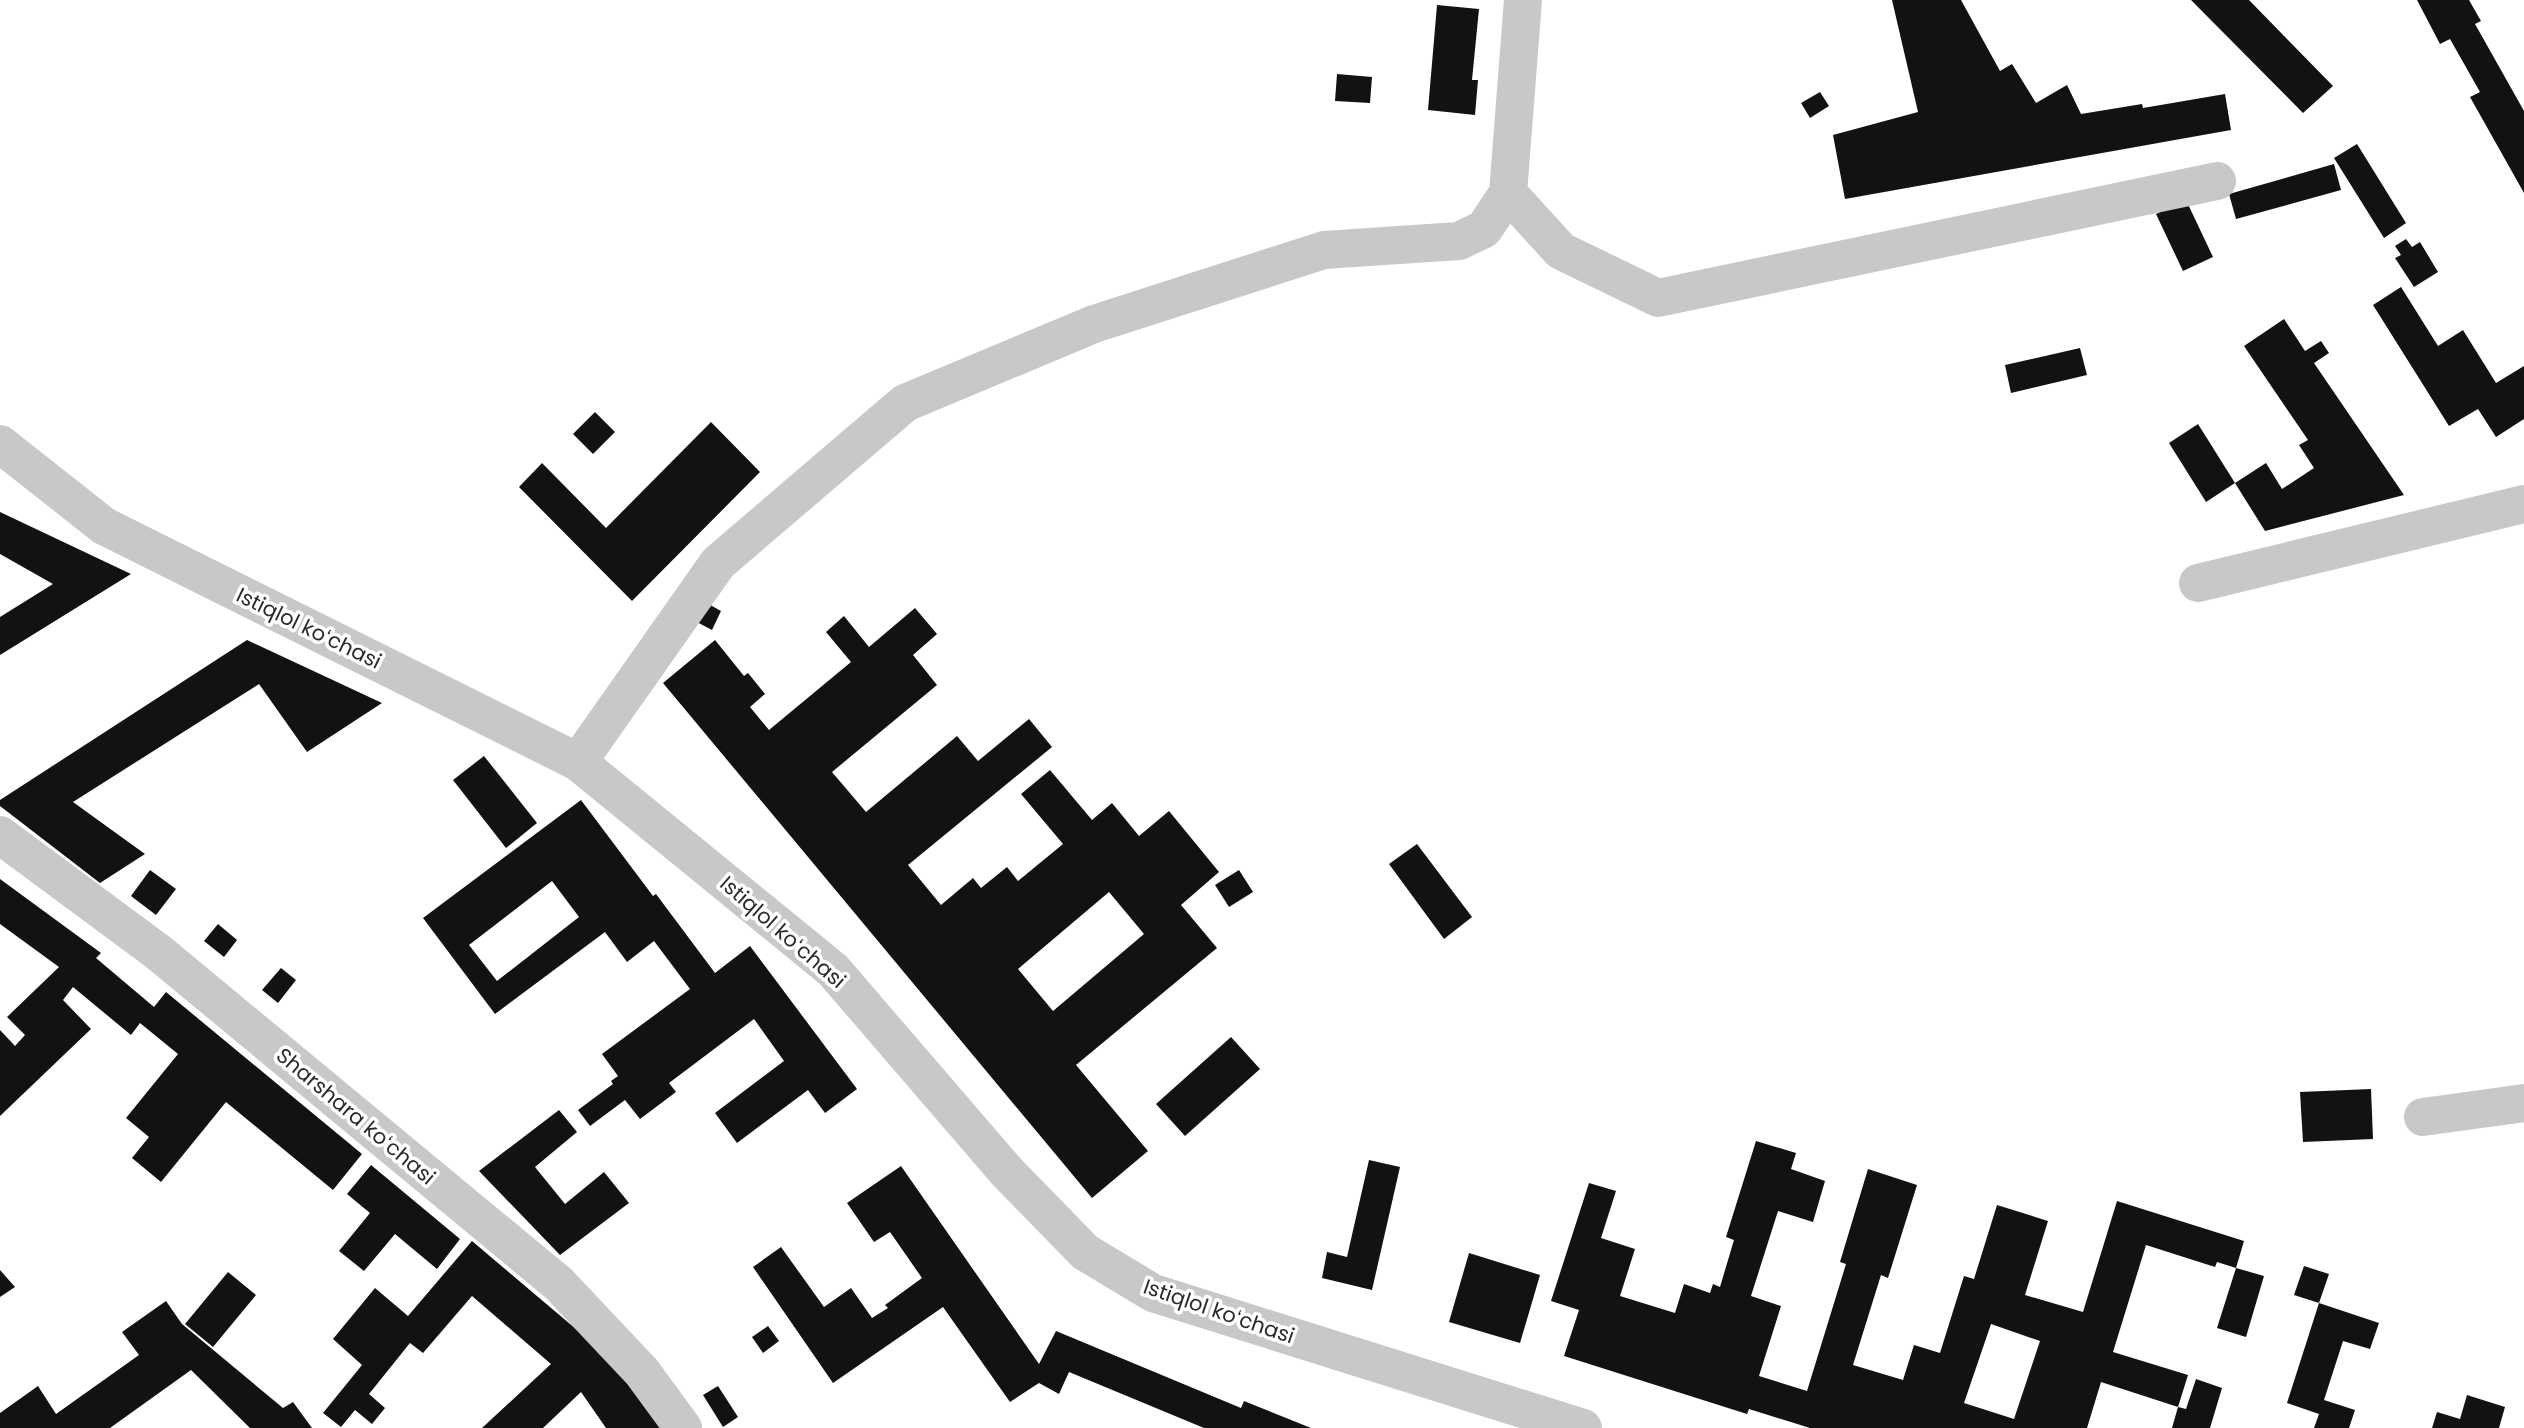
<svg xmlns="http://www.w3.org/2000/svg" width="2524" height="1428" font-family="Poppins,sans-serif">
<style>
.building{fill:#121212;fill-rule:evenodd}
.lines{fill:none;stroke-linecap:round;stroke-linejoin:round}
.minor{stroke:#c8c8c8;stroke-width:38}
.labels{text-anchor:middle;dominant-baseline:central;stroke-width:7;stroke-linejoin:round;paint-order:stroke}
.street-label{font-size:21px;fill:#2b2b2b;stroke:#fff}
</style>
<rect width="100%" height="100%" fill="#fff"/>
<g class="building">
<path d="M1892,0H1961L2000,71L2012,64L2036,103L2067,85L2081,114L2142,104L2143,108L2225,94L2231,130L1845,199L1833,135L1918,112Z"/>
<path d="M2191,0H2249L2333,86L2303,113Z"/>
<path d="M2417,0H2469L2481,21L2475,24L2524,111V193L2470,97L2480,92L2450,39L2440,44Z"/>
<path d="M1437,5L1479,9L1472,80H1478L1475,115L1428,110Z"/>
<path d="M1337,74L1372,77L1370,103L1335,101Z"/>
<path d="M1820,92L1829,106L1810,118L1801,103Z"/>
<path d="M2357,144L2406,223L2384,238L2334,158Z"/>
<path d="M2334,164L2341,190L2236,219L2229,194Z"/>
<path d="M2186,200L2213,257L2183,271L2156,214Z"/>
<path d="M2406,239L2412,247L2420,242L2438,272L2414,287L2395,258L2401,255L2395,246Z"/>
<path d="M2401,287L2438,346L2463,330L2496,383L2524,366V419L2496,437L2478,409L2449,426L2373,305Z"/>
<path d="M2284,319L2305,351L2321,341L2329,353L2314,363L2404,495L2265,531L2235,483L2266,463L2282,489L2314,468L2299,445L2308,440L2244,346Z"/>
<path d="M2080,348L2087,375L2011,393L2005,365Z"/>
<path d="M595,412L615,432L593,454L573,434Z"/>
<path d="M711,422L760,472L632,601L519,487L542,463L606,528Z"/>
<path d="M2198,424L2235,483L2206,502L2169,443Z"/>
<path d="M0,512L131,574L0,655V617L53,584L0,554Z"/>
<path d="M703,601L721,611L712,630L693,620Z"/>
<path d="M915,608L937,634L913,655L937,685L832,772L866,812L957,736L978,761L1029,719L1052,747L908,865L941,905L973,878L981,888L1007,867L1018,881L1063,844L1021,794L1050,770L1092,820L1112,803L1139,836L1169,811L1219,872L1181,905L1217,948L1076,1065L1148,1151L1092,1198L663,683L715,640L744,676L748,673L765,694L750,707L769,730L851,662L826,632L844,616L869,647ZM1109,892L1144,934L1053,1011L1018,969Z"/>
<path d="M247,640L382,703L307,752L259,684L73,802L145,854L100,883L0,806V800Z"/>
<path d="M484,756L537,823L506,848L453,780Z"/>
<path d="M581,800L653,896L656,894L715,973L750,946L857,1089L825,1113L808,1090L737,1143L715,1113L784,1061L754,1019L669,1083L676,1092L640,1119L625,1100L590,1126L578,1110L613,1084L611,1081L618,1076L602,1054L690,989L654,941L627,962L605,932L495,1014L423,918ZM552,881L579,917L497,981L469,945Z"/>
<path d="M1417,844L1472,917L1444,939L1389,864Z"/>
<path d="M150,870L176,889L156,915L131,896Z"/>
<path d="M1239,870L1253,892L1229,907L1215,885Z"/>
<path d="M0,879L101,953L96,958L154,1007L166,992L362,1154L333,1190L226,1102L161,1182L132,1158L149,1137L126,1118L178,1054L140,1023L131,1035L73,987L63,1000L91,1029L0,1116V1030L15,1046L25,1035L7,1017L59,967L0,924Z"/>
<path d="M218,924L237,940L224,957L204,941Z"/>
<path d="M281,968L296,980L278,1003L262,990Z"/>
<path d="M1231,1037L1260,1069L1185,1136L1156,1104Z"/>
<path d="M2371,1089L2373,1139L2303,1142L2300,1092Z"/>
<path d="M559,1110L577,1132L535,1167L565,1204L604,1172L629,1203L560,1255L479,1171Z"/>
<path d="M1756,1141L1796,1153L1791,1169L1825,1181L1813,1222L1778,1211L1751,1296L1781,1306L1759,1376L1807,1391L1846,1264L1840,1262L1868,1169L1917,1185L1888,1278L1881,1275L1853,1365L1903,1380L1914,1345L1940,1353L1964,1276L1974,1279L1997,1205L2048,1221L2025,1295L2083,1312L2117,1201L2244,1241L2236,1268L2217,1262L2215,1267L2146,1245L2113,1352L2188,1375L2178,1407L2186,1409L2196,1379L2222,1388L2210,1428H2172L2178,1407L2101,1382L2087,1428H1810L1749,1409L1747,1414L1564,1356L1579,1310L1551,1301L1589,1183L1616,1191L1601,1238L1635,1249L1620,1296L1675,1313L1684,1284L1710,1293L1713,1284L1720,1287L1734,1240L1726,1237ZM1991,1324L2040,1341L2014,1419L1964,1403Z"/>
<path d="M1369,1160L1400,1167L1372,1290L1322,1278L1327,1252L1347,1257Z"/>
<path d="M371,1165L460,1239L437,1269L395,1234L364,1271L339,1251L370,1213L347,1194Z"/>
<path d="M901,1166L1039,1364L1056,1331L1241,1408L1244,1401L1311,1428H1204L1069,1372L1059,1394L1039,1383L1010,1402L943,1307L833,1383L753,1267L781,1247L824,1307L851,1288L872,1318L888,1308L885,1305L922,1278L890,1232L874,1242L847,1203Z"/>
<path d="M472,1241L583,1335L600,1347L661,1428H606L581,1392L543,1428H482L551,1364L472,1296L423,1353L410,1343L369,1394L385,1408L372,1424L355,1410L341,1427L323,1413L362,1365L333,1339L375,1288L408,1316Z"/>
<path d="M1469,1253L1540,1275L1520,1343L1449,1322Z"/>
<path d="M2304,1266L2329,1274L2319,1303L2294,1295Z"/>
<path d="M2236,1268L2264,1276L2246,1337L2217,1328Z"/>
<path d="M0,1270L15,1287L0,1297Z"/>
<path d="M228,1272L256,1295L213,1347L185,1324Z"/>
<path d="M166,1301L182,1324L283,1408L293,1402L312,1428H250L191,1370L110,1428H0V1413L38,1386L56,1414L139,1355L122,1332Z"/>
<path d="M2319,1303L2379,1323L2370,1349L2343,1341L2324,1400L2355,1410L2349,1428H2314L2319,1414L2287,1403Z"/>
<path d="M768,1326L779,1341L763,1353L752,1337Z"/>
<path d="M718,1386L738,1417L723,1427L703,1395Z"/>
<path d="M2467,1395L2505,1407L2499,1428H2432L2437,1412L2460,1419Z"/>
</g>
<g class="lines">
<g class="minor">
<path d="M1508,193L1561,251L1658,298L2217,181"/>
<path d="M0,444L104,526L578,762L833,970L1007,1172L1085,1252L1153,1293L1583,1428"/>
<path d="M2198,583L2524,504"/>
<path d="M578,762L718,563L905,403L1094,324L1324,250L1459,241L1484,229L1508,193L1523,0"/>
<path d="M0,835L158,952L559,1284L642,1372L683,1428"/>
<path d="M2423,1117L2524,1103"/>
</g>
</g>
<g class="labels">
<g class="street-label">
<text transform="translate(309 628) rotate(26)">Istiqlol koʻchasi</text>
<text transform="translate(783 932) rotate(41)">Istiqlol koʻchasi</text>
<text transform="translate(356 1116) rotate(40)">Sharshara koʻchasi</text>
<text transform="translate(1219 1311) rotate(19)">Istiqlol koʻchasi</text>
</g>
</g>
</svg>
